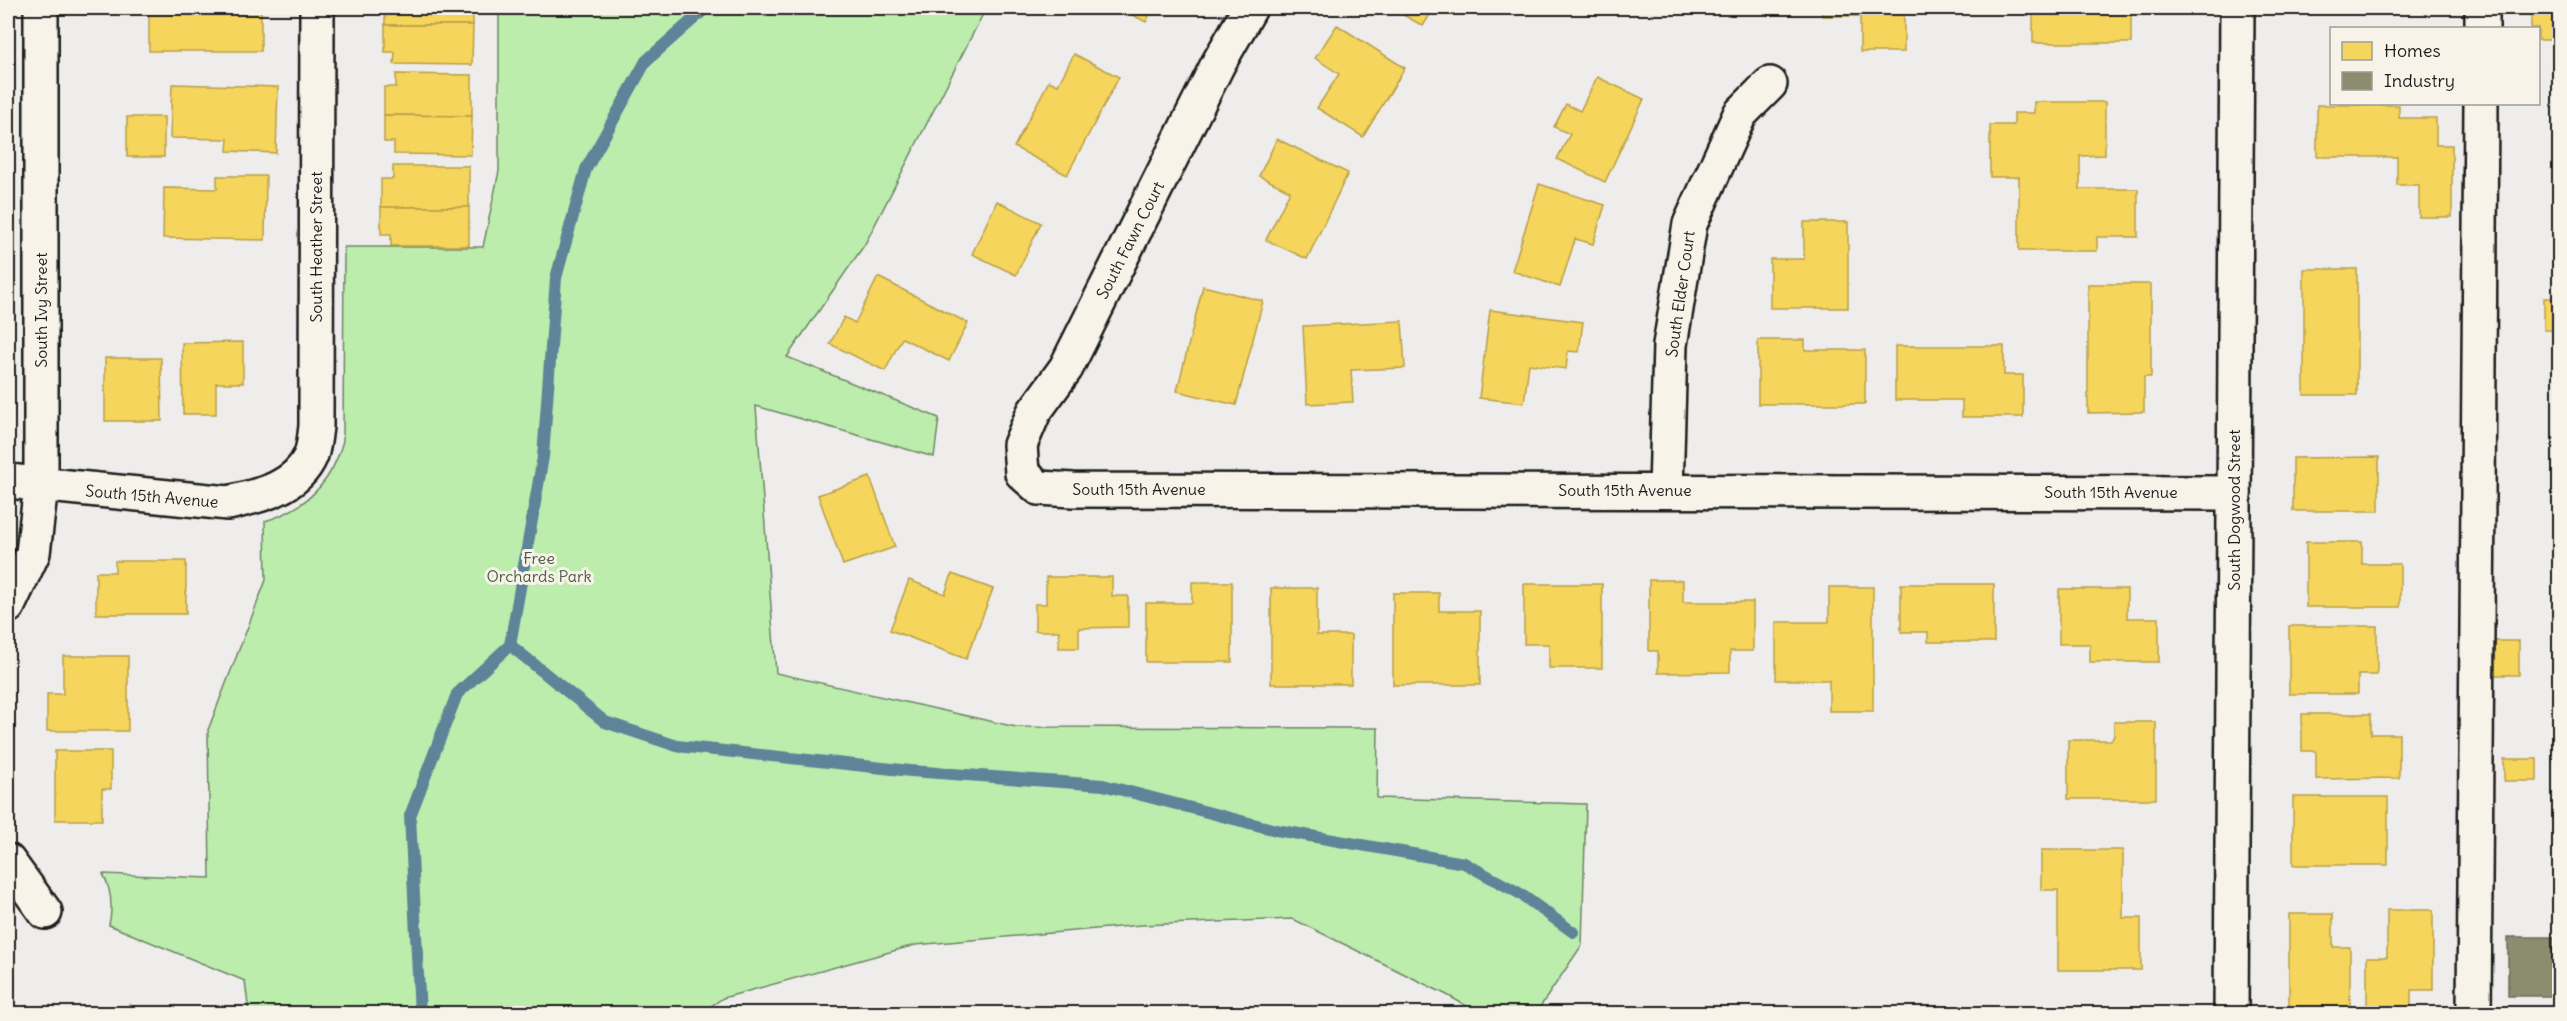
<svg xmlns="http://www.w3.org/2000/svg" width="2567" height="1021" font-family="Delius,sans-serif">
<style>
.green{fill:#bcedad;stroke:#6c8464;stroke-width:1.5}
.homes{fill:#f6d55c;stroke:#b59e49;stroke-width:1.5}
.industry{fill:#8c8c6e;stroke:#6a6a55;stroke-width:1.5}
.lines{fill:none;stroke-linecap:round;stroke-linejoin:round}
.stream{stroke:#5d8498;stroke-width:12}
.minor-casing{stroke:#1c1c1c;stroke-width:38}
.minor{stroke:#f7f3e8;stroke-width:33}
.labels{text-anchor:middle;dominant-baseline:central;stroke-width:6;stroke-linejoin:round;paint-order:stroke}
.street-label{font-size:16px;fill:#1c1c1c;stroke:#f7f3e8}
.park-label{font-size:16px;fill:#4c5b48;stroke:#f7f3e8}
</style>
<rect width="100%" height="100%" fill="#efedec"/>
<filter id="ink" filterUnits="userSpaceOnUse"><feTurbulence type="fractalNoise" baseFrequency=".0167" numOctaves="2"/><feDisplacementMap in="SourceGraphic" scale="12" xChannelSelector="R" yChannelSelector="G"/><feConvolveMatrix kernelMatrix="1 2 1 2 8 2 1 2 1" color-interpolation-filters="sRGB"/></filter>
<g filter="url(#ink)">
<path class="green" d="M499,8H986L865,244L787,357L939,418L934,457L756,406L776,673L1016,727L1378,728L1377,798L1586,804L1582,945L1536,1013H1479L1447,995L1293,919L1141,925L915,945L723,998L701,1013H249L245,981L109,925C113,907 112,891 103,874L210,878L208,730L266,580L265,521C306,509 332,482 343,441L344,247H483L499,171Z"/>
<g class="homes">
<rect x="149" y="8" width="112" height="43"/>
<rect x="385" y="8" width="88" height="17"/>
<path d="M1128,8H1153L1146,22L1125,11Z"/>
<path d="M1391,8H1434L1423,26Z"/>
<path d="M1822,8H1904V52H1860V16H1822Z"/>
<rect x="2033" y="8" width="98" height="35"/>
<path d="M2531,8H2560V40H2538V28H2531Z"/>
<path d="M385,25H473L472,65L394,64L395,52H385Z"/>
<path d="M1337,25L1405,68L1363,137L1317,108L1339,74L1315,58Z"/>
<path d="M1074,54L1119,77L1067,175L1014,147L1049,81L1058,85Z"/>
<path d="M396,74L472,75V116L384,115V87H396Z"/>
<path d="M1597,77L1644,99L1605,182L1557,159L1570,134L1554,127L1566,104L1580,111Z"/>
<path d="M172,84L278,87L276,153L227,151L228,139L170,138Z"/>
<path d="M2034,102H2105V155L2080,156V189H2138V237H2097V251H2019V177H1990V125H2014V113H2034Z"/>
<path d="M2317,105H2399V118H2436V145H2452V217H2419V185H2397V157H2317Z"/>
<path d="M384,115L472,116L471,155L394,154V142H384Z"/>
<rect x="127" y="117" width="37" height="40"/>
<path d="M1277,139L1348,173L1307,259L1266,240L1290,191L1259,176Z"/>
<path d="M393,166H469V207H381V179H393Z"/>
<path d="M217,176H266L265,240L163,238L164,188L217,189Z"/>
<path d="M1539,184L1605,205L1593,244L1575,239L1560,287L1512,271Z"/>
<path d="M997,201L1041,223L1016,275L972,254Z"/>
<path d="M381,207H469V246H391V234H381Z"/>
<path d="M1804,222H1848V308H1770V259H1804Z"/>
<rect x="2304" y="269" width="53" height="126"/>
<path d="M878,277L968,323L949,361L902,338L885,371L830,344L844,317L855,323Z"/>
<path d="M2088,284H2151V377H2144V412L2088,413Z"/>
<path d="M1203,286L1263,301L1236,405L1177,391Z"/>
<rect x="2544" y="298" width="16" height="32"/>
<path d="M1490,310L1583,322L1579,352L1568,351L1566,369L1529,364L1524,403L1479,398Z"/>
<path d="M1402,321L1405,368L1351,370L1353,402L1307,404L1303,326Z"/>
<path d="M1758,340H1805V350H1865V404H1758Z"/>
<path d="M243,342V383H216V414H183L182,343Z"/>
<path d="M1895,346H2004V375H2023V417H1962V400H1895Z"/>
<path d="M105,358H161L162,421H105Z"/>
<path d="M2379,457V511H2293V458Z"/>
<path d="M870,477L895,547L843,565L818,495Z"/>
<path d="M2306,542H2362V564H2400V607H2306Z"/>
<path d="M115,561H186V614H96V572H115Z"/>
<path d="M952,574L993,589L966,659L890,630L909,580L945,594Z"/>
<path d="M1046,577H1112V596H1128V627L1079,628V648H1059V631H1035V604H1046Z"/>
<path d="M1649,580H1683V602H1753V651H1730V672L1658,673V651H1649Z"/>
<path d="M1192,582H1232V662H1146V603H1192Z"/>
<path d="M1524,584H1602V668H1549V644H1524Z"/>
<path d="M1901,584H1994V642H1928V632H1901Z"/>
<path d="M1829,587H1873V711H1829V680H1776V622H1829Z"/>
<path d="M1271,588H1317V635H1351V684H1271Z"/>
<path d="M2059,589H2127V618H2159V662H2090V644H2059Z"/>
<path d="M1393,593H1439V611H1480V685H1393Z"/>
<path d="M2289,626H2377V675H2358V694H2289Z"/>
<rect x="2494" y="641" width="25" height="34"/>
<path d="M63,656H128V731H47V694H63Z"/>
<path d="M2302,714H2371V734H2399V778L2316,779V751H2302Z"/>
<path d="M2114,722H2156V799H2068V740H2111L2114,736Z"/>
<path d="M55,751H111V789H102V820H55Z"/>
<rect x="2504" y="759" width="33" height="22"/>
<rect x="2293" y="797" width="95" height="68"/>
<path d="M2041,850H2123V918H2141V970H2058V890H2041Z"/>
<path d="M2387,910H2433V990H2411V1014H2367V957H2387Z"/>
<path d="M2289,914H2333V947H2350V1014H2289Z"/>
<path d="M130,1004L135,1014H112Z"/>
</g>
<rect class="industry" x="2508" y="937" width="47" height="59"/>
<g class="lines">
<g class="stream">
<path d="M510,645L605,722L677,746L911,771L1103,785L1276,830L1464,863L1519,893L1573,932"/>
<path d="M420,1014L410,816L457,694L510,645L543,457L556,278L586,169L646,61L706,8"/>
</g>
<defs>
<g id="minor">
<path d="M1250,8L1218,64L1066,368L1034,412L1020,445L1022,473L1039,488L1073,490L2234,493"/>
<path d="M2482,28V8"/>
<path d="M8,481L228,503C259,496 297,488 311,455C314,446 315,435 316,426L317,8"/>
<path d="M1666,491L1670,345L1690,224L1740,114L1770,84"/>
<path d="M8,606L33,553L41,486V8"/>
<path d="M8,861L45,912"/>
<path d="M2231,1014L2237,8"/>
<path d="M2474,1014L2481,104"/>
</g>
</defs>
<use href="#minor" class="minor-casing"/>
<use href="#minor" class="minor"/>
</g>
</g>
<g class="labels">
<g class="street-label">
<text transform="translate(1130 240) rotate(-63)">South Fawn Court</text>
<text transform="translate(316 247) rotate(-90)">South Heather Street</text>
<text transform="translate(1680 294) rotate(-82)">South Elder Court</text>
<text transform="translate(41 310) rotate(-90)">South Ivy Street</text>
<text x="1139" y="489">South 15th Avenue</text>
<text x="1625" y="490">South 15th Avenue</text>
<text x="2111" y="492">South 15th Avenue</text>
<text transform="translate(152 496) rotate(5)">South 15th Avenue</text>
<text transform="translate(2234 510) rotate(-90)">South Dogwood Street</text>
</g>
<g class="park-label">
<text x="539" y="558">Free<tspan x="539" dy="18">Orchards Park</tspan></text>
</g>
</g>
<rect width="2567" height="1021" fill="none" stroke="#f7f3e8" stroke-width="30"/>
<rect x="15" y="15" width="2537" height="991" fill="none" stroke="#1c1c1c" stroke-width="2" filter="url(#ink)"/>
<rect x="2330" y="27" width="210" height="78" fill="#f7f3e8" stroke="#9f9d96" stroke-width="1.5"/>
<rect x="2342" y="42" width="30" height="18" fill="#f6d55c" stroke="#9f9d96" stroke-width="1.5"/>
<text x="2384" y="57" font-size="18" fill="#1c1c1c">Homes</text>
<rect x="2342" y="72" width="30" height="18" fill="#8c8c6e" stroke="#9f9d96" stroke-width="1.5"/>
<text x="2384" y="87" font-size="18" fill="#1c1c1c">Industry</text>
</svg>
